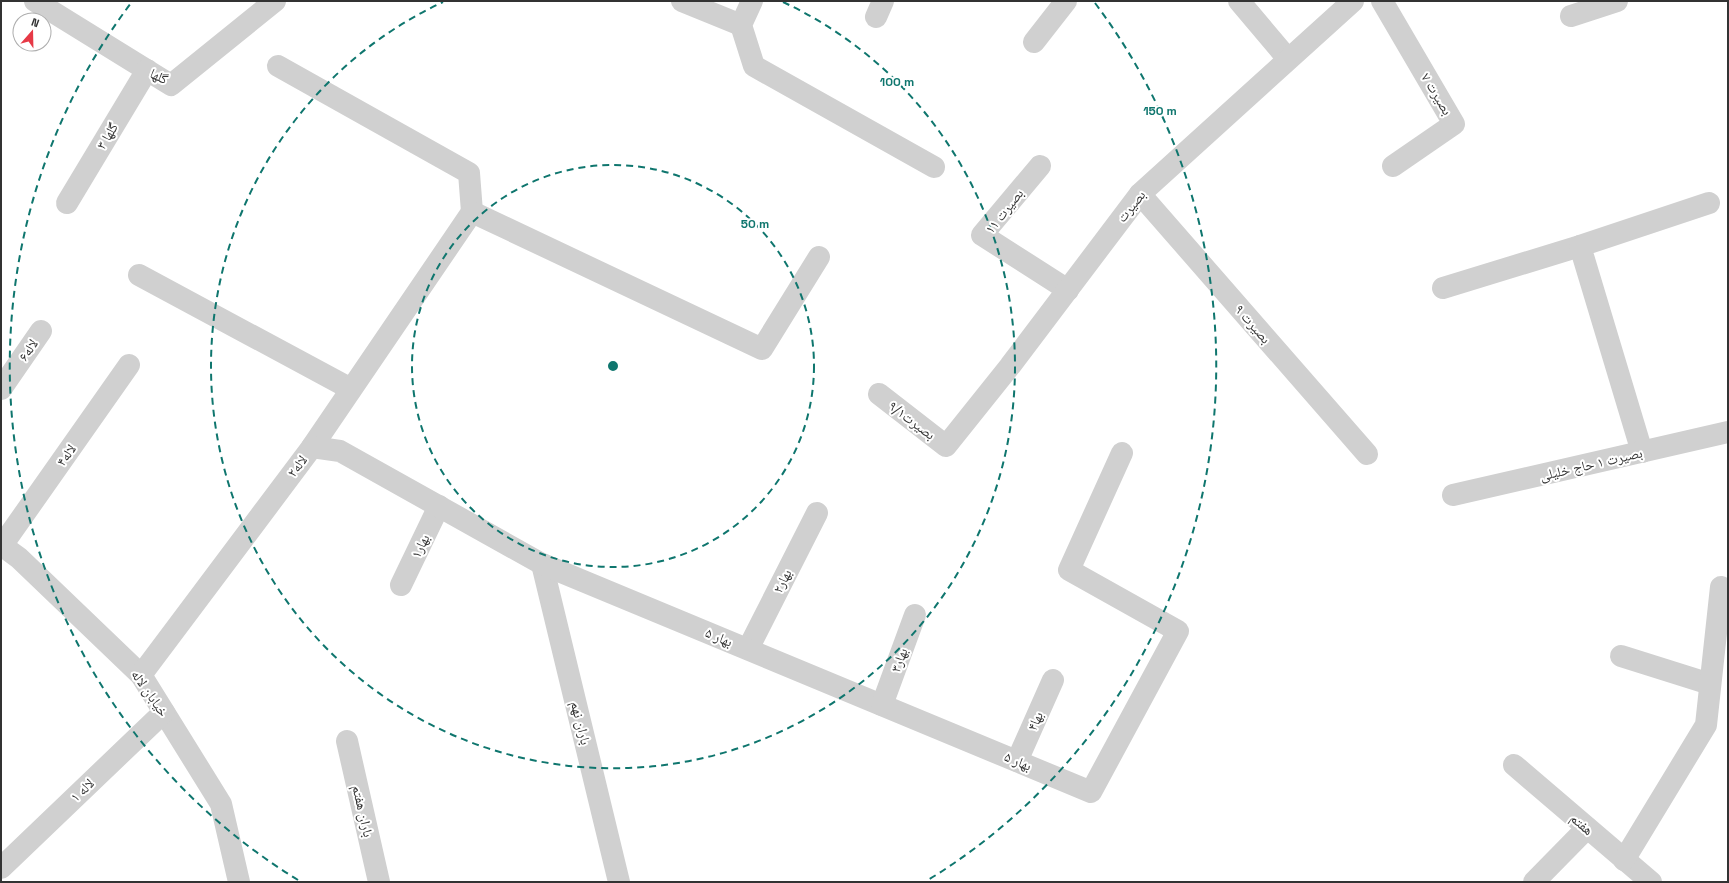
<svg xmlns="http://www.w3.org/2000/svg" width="1729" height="883" font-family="'Space Grotesk','Noto Naskh Arabic',sans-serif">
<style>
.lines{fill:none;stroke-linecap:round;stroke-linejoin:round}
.street{stroke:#d0d0d0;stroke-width:22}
.ring{fill:none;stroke:#0f766e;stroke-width:2;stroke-dasharray:7 5}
.labels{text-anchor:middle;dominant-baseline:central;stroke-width:4;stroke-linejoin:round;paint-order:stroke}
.street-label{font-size:14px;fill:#333;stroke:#fff}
.centre{fill:#0f766e;stroke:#fff;stroke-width:2}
.ring-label{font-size:12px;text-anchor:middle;font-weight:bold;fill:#0f766e;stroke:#fff;stroke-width:4;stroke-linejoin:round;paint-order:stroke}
</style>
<rect width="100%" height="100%" fill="#fff"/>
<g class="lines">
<g class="street">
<path d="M35,1L171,85L275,1"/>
<path d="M682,1L741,25"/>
<path d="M752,1L741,25L754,66L934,167"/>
<path d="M1239,1L1288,59"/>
<path d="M1382,1L1454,124L1393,166"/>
<path d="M1571,16L1617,1"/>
<path d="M876,17L883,1"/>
<path d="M1034,42L1066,1"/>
<path d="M278,66L469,173L472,212"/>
<path d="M1040,166L982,235L1068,290"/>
<path d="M1140,194L1367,454"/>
<path d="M67,203L147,70"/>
<path d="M139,275L351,389"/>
<path d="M1443,288L1580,246"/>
<path d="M1,389L41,331"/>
<path d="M879,394L946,446L1010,366L1140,194L1353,1"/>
<path d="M312,447L472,212L762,349L819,257"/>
<path d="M1642,452L1580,246L1709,203"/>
<path d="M1453,495L1728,432"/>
<path d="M1,545L19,558L141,675L221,804L239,882"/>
<path d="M1,547L129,365"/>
<path d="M542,564L619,882"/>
<path d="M401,585L439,506"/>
<path d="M748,649L817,513"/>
<path d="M1621,656L1710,684"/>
<path d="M141,675L312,447L340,451L542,564L1091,792L1178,631L1069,570L1122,453"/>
<path d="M882,705L915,615"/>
<path d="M347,741L379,882"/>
<path d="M1017,761L1053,680"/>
<path d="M1514,765L1651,882"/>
<path d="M1624,860L1706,725L1721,587"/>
<path d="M1,868L164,712"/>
<path d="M1534,882L1587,828"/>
</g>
</g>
<g class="ring">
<circle cx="613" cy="366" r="201"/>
<path d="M783 2A402 402 0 1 1 443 2"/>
<path d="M298 880A603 603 0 0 1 131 3M1095 3A603 603 0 0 1 928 880"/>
</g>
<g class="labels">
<g class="street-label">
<text transform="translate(159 76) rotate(25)">گلها</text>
<text transform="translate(1437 94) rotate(59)">بصیرت ۷</text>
<text transform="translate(107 136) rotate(-59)">گلها ۳</text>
<text transform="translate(1131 206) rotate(-51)">بصیرت</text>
<text transform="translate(1004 211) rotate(-52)">بصیرت ۱۱</text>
<text transform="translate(1253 324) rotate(49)">بصیرت ۹</text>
<text transform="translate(28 350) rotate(-56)">لاله۶</text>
<text transform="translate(912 420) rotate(37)">بصیرت۹/۱</text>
<text transform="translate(66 455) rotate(-55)">لاله۴</text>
<text transform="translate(1591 464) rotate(-13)">بصیرت ۱ حاج خلیلی</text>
<text transform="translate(297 466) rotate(-53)">لاله۲</text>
<text transform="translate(420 546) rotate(-64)">بهار۱</text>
<text transform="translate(782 581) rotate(-63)">بهار۲</text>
<text transform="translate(719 637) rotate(23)">بهار ۵</text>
<text transform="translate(899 660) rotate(-70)">بهار۳</text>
<text transform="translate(150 693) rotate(55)">خیابان لاله</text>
<text transform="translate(1035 721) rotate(-66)">بها۴</text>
<text transform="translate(581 723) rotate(76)">باران نهم</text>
<text transform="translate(1018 761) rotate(23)">بهار ۵</text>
<text transform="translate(82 790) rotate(-44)">لاله ۱</text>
<text transform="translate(363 811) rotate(77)">باران هفتم</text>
<text transform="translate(1582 824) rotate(41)">هفتم</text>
</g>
</g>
<circle cx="613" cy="366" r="6" class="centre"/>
<g class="ring-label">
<text x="897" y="86">100 m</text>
<text x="1160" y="115">150 m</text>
<text x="755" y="228">50 m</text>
</g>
<rect width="1729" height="883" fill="none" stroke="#333333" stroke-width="4"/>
<g transform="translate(32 32) rotate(20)"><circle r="19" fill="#ffffff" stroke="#adadad"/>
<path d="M0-3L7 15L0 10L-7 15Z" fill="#e63946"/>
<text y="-6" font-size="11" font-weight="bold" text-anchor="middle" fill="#333333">N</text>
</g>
</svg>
